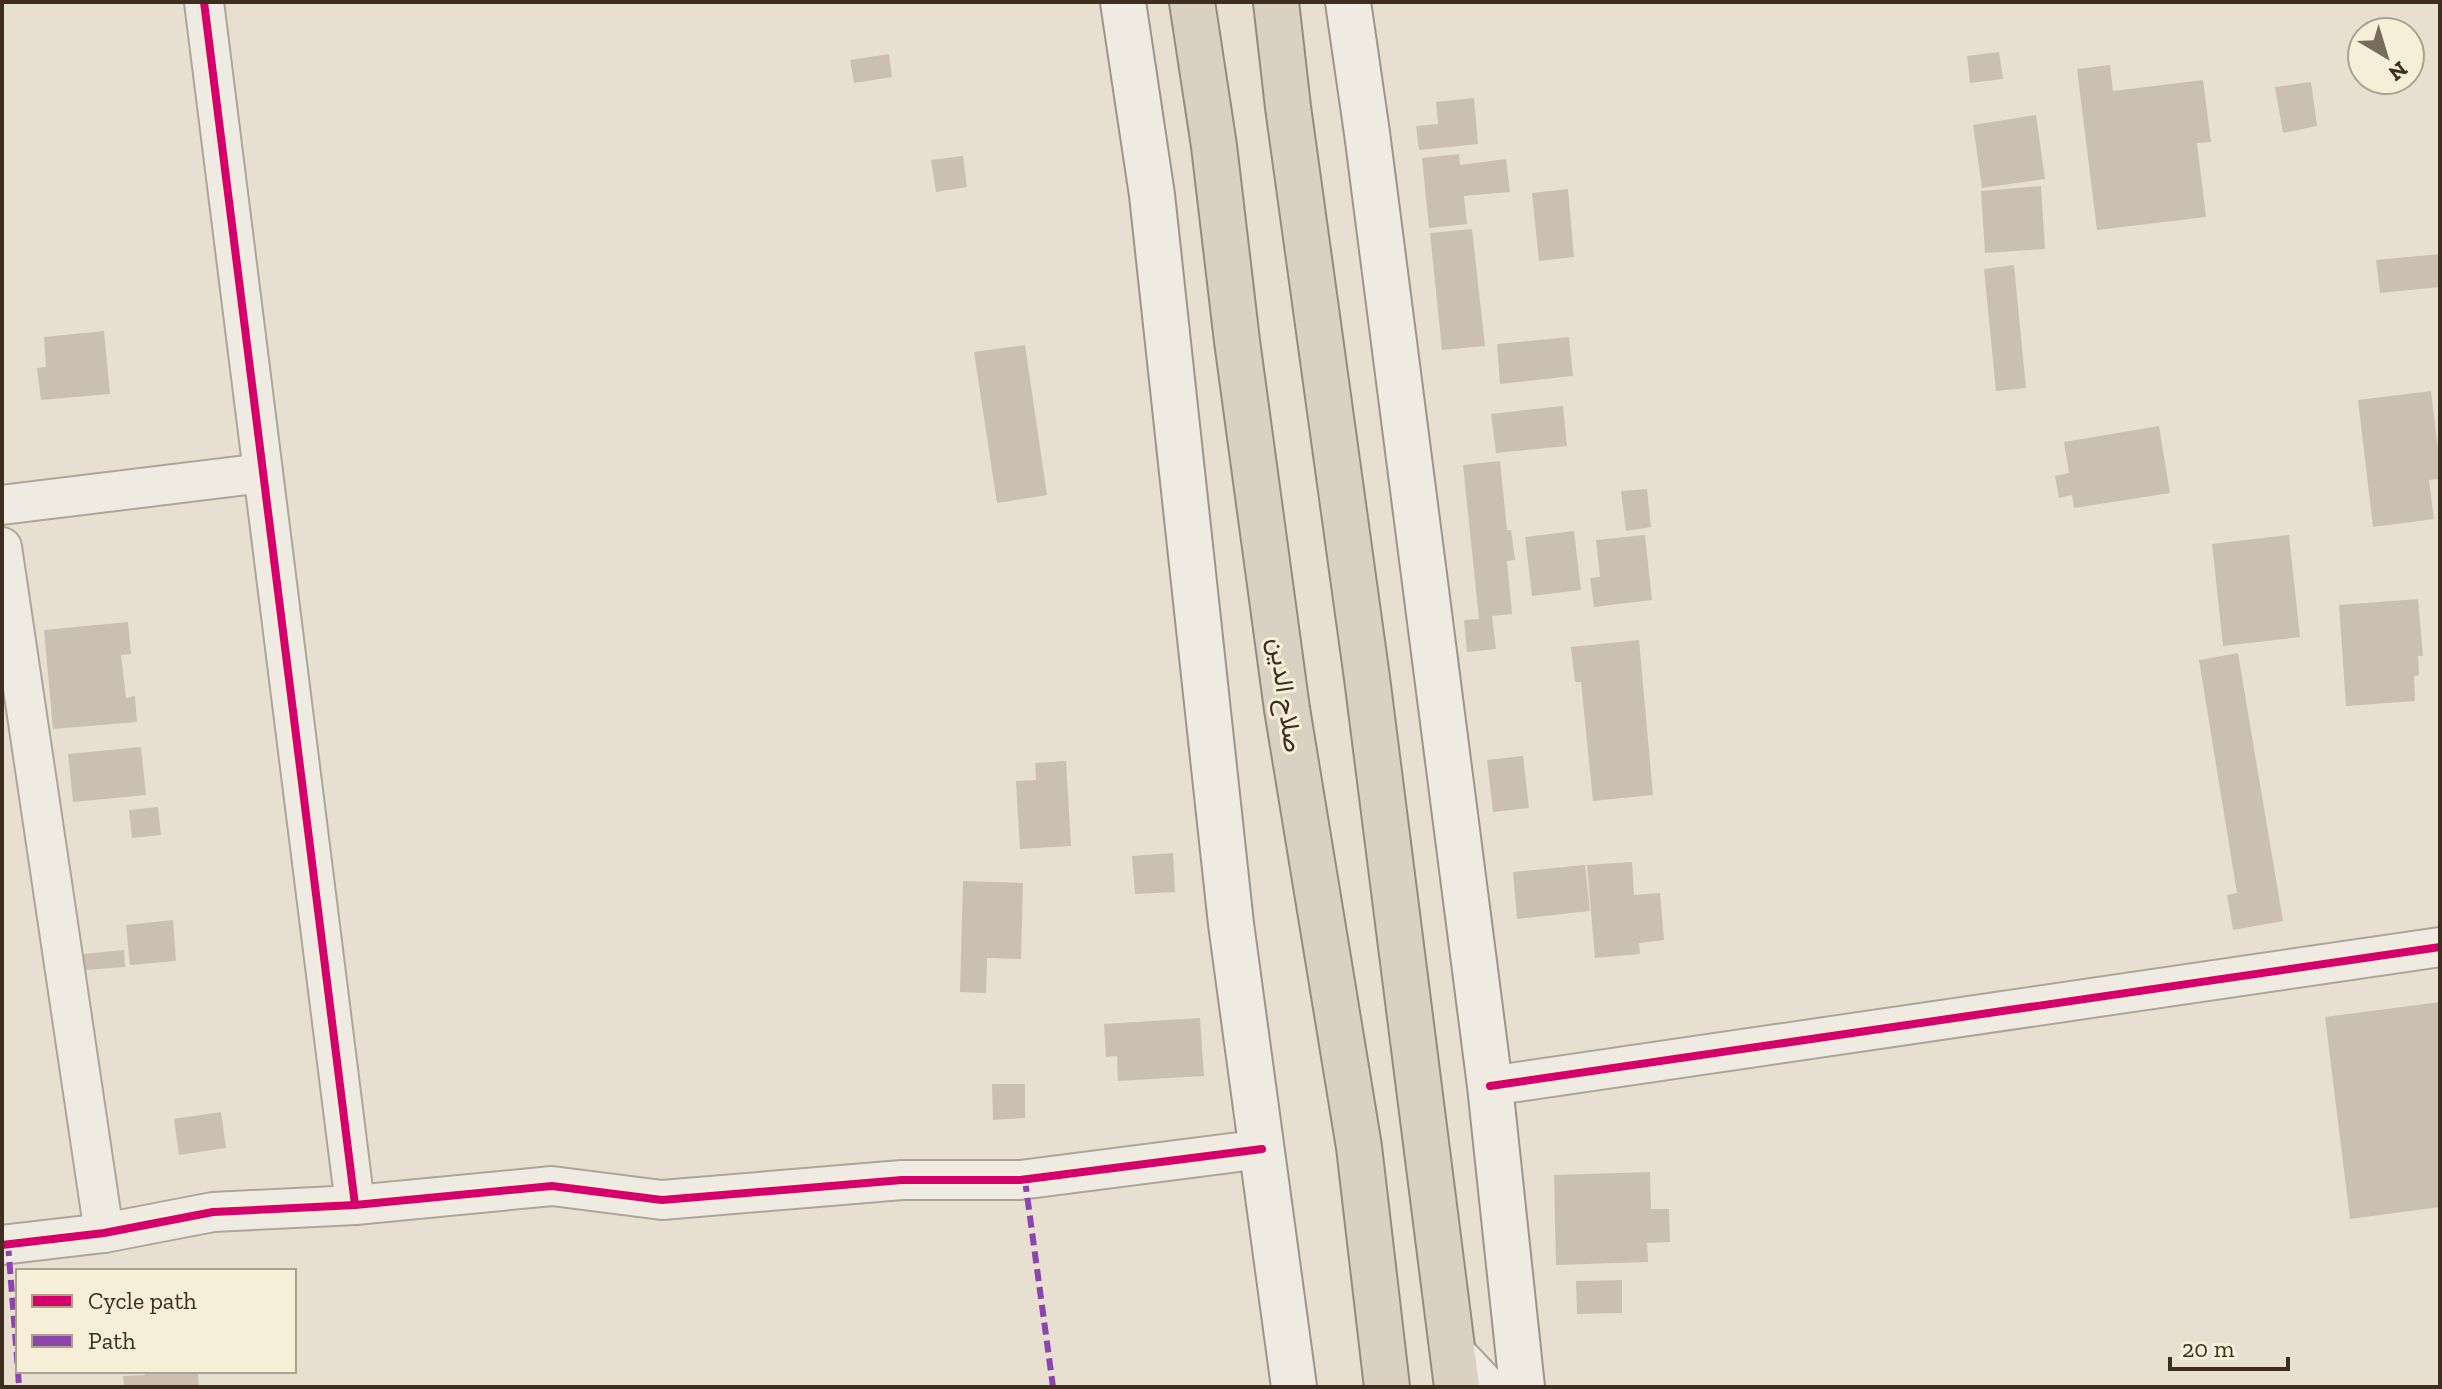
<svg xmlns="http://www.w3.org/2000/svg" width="2442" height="1389" font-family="'Zilla Slab',Vazirmatn,serif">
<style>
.building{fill:#cbbfb2}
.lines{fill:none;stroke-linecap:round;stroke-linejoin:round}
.street-casing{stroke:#ada599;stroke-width:42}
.secondary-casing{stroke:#9c958a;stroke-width:48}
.highway-casing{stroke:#928b80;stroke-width:48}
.street{stroke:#efebe3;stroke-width:38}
.secondary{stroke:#efebe3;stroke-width:44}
.highway{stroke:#dad1c2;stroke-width:44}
.quiet{stroke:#8e44ad;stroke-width:6;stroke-dasharray:12 6;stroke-linecap:butt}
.cycleway-casing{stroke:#f7eed8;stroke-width:13}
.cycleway{stroke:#d6006c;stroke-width:8}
.labels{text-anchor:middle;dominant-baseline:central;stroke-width:6;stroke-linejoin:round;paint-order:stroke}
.street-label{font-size:26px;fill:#3d2e20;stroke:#f7eed8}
</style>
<rect width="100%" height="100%" fill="#e7e0d1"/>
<g class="building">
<path d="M1999,52L2003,79L1970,83L1967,56Z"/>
<path d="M889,54L892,77L854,83L850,60Z"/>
<path d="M2110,65L2113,91L2203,80L2211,142L2197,143L2206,217L2097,230L2077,69Z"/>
<path d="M2311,82L2317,126L2283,133L2275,87Z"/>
<path d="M1474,98L1478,144L1419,150L1416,126L1438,124L1436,102Z"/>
<path d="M2036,115L2045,179L1982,188L1973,125Z"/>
<path d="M1459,154L1460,165L1506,159L1510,192L1464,196L1467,224L1429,228L1422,158Z"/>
<path d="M963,156L967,187L936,192L931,160Z"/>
<path d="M2041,186L2045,249L1985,253L1981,191Z"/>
<path d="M1568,189L1574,257L1539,261L1532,193Z"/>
<path d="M1472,229L1485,346L1442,350L1430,233Z"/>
<path d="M2440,254V287L2380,293L2376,260Z"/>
<path d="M2014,265L2026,388L1996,391L1984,269Z"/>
<path d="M104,331L110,394L41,400L37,368L46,367L44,337Z"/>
<path d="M1569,337L1573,376L1500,384L1497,344Z"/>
<path d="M1025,345L1047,495L997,503L974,352Z"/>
<path d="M2431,391L2440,467V479L2429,480L2434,519L2373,527L2358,400Z"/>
<path d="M1563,406L1567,446L1496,453L1491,414Z"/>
<path d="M2159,426L2170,493L2074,508L2072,495L2059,498L2055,476L2069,473L2064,442Z"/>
<path d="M1500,461L1507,530H1511L1515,560L1507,561L1512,614L1492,616L1496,649L1467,652L1464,620L1479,619L1463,465Z"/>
<path d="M1647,489L1651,527L1626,531L1621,491Z"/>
<path d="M1574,531L1581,590L1532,596L1525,537Z"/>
<path d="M1645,535L1652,600L1594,607L1590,578L1600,577L1596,540Z"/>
<path d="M2289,535L2300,637L2223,646L2212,544Z"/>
<path d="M2418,599L2423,656H2418L2419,675L2414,676L2415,701L2346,706L2339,605Z"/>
<path d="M128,622L131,654L121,655L126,698L135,696L137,722L53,729L44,630Z"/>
<path d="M1639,640L1653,795L1593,801L1581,682H1575L1571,647Z"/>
<path d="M2238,653L2283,921L2233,930L2227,895L2237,893L2199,660Z"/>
<path d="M141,747L146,795L73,802L68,754Z"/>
<path d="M1523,756L1529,808L1493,812L1487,760Z"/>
<path d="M1066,761L1071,846L1020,849L1016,781L1036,780L1035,763Z"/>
<path d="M158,807L161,835L132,838L129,810Z"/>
<path d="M1173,853L1175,892L1135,894L1132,856Z"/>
<path d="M1632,862L1634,895L1660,893L1664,940L1639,943L1640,954L1595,958L1587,865Z"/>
<path d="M1585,865L1590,911L1517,919L1513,872Z"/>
<path d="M963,881L1023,883L1021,959L987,958L986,993L960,992Z"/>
<path d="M173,920L176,961L130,965L126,925Z"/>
<path d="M124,950L125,967L85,970L83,954Z"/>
<path d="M2440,1002V1207L2350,1219L2325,1017Z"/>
<path d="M1200,1018L1204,1076L1118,1081L1117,1056L1106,1057L1104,1024Z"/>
<path d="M992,1084H1025V1118L993,1120Z"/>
<path d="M221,1112L226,1148L179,1155L174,1119Z"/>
<path d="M1650,1172L1651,1209H1669L1670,1242L1647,1243L1648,1262L1556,1265L1554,1175Z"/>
<path d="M1622,1280V1313L1577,1314L1576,1281Z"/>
<path d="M145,1371H190V1374H198L199,1387H124L123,1376L145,1375Z"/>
</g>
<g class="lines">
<defs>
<g id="street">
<path d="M204,2L355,1205"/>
<path d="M2,505L263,473"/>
<path d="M2,547L104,1233"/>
<path d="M1490,1086L2440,947"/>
<path d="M2,1245L104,1233L213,1212L355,1205L552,1186L662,1200L902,1180H1020L1262,1149"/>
<path d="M1454,1351L1488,1387"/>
</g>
<g id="secondary">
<path d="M1123,2L1152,195L1231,924L1294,1387"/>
<path d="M1348,2L1367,133L1490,1086L1522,1387"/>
</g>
<g id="highway">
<path d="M1192,2L1214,146L1237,341L1287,709L1359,1147L1387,1387"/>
<path d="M1276,2L1288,107L1367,678L1457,1387"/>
</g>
</defs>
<use href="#street" class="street-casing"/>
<use href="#secondary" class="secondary-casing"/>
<use href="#highway" class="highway-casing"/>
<use href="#street" class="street"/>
<use href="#secondary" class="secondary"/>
<use href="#highway" class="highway"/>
<g class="quiet">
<path d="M1025,1180L1053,1387"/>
<path d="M8,1244L18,1370"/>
<path d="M18,1371L19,1387"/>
</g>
<defs>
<g id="cycleway">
<path d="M204,2L355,1205"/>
<path d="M1490,1086L2440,947"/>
<path d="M2,1245L104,1233L213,1212L355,1205L552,1186L662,1200L902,1180H1020L1262,1149"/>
</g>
</defs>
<use href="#cycleway" class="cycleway-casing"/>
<use href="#cycleway" class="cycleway"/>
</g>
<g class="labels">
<g class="street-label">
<text transform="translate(1286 695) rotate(82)">صلاح الدين</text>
</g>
</g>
<rect width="2442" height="1389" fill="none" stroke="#3d2e20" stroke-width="8"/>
<rect x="16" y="1269" width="280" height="104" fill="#f7eed8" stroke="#ada18e" stroke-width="2"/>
<rect x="32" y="1295" width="40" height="12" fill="#d6006c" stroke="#ada18e" stroke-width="2"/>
<text x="88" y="1309" font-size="24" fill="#3d2e20">Cycle path</text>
<rect x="32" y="1335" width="40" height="12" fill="#8e44ad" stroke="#ada18e" stroke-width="2"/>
<text x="88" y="1349" font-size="24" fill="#3d2e20">Path</text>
<g transform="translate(2386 56) rotate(142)"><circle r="38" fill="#f7eed8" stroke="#ada18e" stroke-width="2"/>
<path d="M0-6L14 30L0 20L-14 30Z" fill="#786c5e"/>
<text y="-12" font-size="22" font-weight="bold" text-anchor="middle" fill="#3d2e20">N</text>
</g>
<path d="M2170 1357v12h118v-12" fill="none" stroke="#3d2e20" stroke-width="4"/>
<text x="2182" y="1357" font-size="24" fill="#3d2e20" stroke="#f7eed8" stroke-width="6" paint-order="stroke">20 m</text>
</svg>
